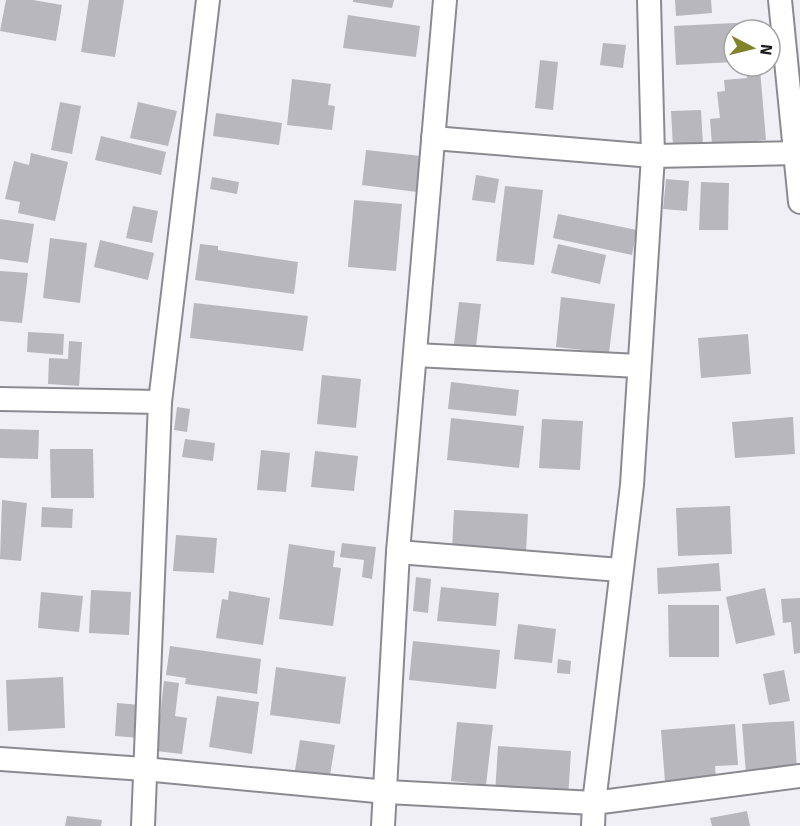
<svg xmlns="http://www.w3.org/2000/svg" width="800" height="826" font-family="Signika,sans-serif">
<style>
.building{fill:#b8b7be}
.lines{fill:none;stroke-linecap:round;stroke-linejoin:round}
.street-casing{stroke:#8b8a91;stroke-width:26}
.street{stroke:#fff;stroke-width:22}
</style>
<rect width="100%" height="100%" fill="#f0eff6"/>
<g class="building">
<path d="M6,0H33L62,5L56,41L0,31Z"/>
<path d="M89,0H124L115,57L81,52Z"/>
<path d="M353,0H394L392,8L353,2Z"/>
<path d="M675,0H711L712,13L676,16Z"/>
<path d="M348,15L420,26L416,57L343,48Z"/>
<path d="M755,22V30H734V62L676,65L674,26Z"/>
<path d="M603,43L626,45L623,68L600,65Z"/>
<path d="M540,60L558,62L553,110L535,108Z"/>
<path d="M760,69L766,140L712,145L710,119L720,118L717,92L725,91L724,80L747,78L746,70Z"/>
<path d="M292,79L331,84L328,105L335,106L332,130L287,125Z"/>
<path d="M60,102L81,106L72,154L51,150Z"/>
<path d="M138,102L177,111L168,146L130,138Z"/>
<path d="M701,110L703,145L673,147L671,111Z"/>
<path d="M216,113L282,123L279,145L213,136Z"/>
<path d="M101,136L166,152L161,175L95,160Z"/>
<path d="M366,150L421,156L417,192L362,185Z"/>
<path d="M31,153L68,162L55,221L18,213L20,202L5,199L14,161L29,165Z"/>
<path d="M476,175L499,179L495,203L472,200Z"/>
<path d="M212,177L239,182L237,194L210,189Z"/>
<path d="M666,179L689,181L687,211L663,209Z"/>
<path d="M701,182L729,183L728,230H699Z"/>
<path d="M505,186L543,190L534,265L496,261Z"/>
<path d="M354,200L402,204L396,271L348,267Z"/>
<path d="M133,206L158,211L152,243L126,238Z"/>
<path d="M558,214L637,230L632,255L553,238Z"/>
<path d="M0,219L34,224L28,263L0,259Z"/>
<path d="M50,238L87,243L80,303L43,298Z"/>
<path d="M100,240L154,253L148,280L94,267Z"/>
<path d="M200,244L218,246V250L298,262L294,294L195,280Z"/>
<path d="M558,244L606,255L600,284L551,273Z"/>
<path d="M0,271L28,273L22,323L0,321Z"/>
<path d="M561,297L615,304L609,353L556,347Z"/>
<path d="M459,302L481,304L475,355L453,352Z"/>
<path d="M194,303L308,316L303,351L190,338Z"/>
<path d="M28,332L64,334L63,355L27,352Z"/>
<path d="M748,334L751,374L701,378L698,338Z"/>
<path d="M69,341L82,342L79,386L48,384L49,358L68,359Z"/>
<path d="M322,375L361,379L356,428L317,424Z"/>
<path d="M451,382L519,390L516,416L448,409Z"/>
<path d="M177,407L190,409L187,432L174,430Z"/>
<path d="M793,417L795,454L735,458L732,422Z"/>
<path d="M451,418L524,426L519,468L447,460Z"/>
<path d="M542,419L583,421L580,470L539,468Z"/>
<path d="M0,429L39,430L38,459L0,458Z"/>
<path d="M185,439L215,443L213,461L182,457Z"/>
<path d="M50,449H93L94,498H51Z"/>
<path d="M261,450L290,453L286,492L257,490Z"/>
<path d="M315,451L358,456L354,491L311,487Z"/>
<path d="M2,500L27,503L21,561L0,559Z"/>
<path d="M730,506L732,554L678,556L676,508Z"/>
<path d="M42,507L73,509L72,528L41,527Z"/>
<path d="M454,510L528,514L526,552L452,549Z"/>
<path d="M176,535L217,538L214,573L173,571Z"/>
<path d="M342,543L376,547L372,579L362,577L364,560L340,557Z"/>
<path d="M289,544L335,551L333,567L341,568L333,626L279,619Z"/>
<path d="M719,563L721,591L658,594L657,568Z"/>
<path d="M416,577L431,579L428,613L413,611Z"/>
<path d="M441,587L499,593L496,626L437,621Z"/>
<path d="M765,588L775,635L736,644L726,597Z"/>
<path d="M91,590L131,592L129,635L89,633Z"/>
<path d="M229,591L270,598L263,645L216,638L222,599L228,600Z"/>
<path d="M41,592L83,596L79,632L38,628Z"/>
<path d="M800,598V653L794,654L791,622L783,623L781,599Z"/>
<path d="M668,605H719V657H669Z"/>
<path d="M518,624L556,629L552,663L514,659Z"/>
<path d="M413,641L500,650L496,689L409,680Z"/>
<path d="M170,646L261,659L257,694L185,684L186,678L166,675Z"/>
<path d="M558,659L571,661L570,674L557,673Z"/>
<path d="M276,667L346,677L340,724L270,715Z"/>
<path d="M784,670L790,701L769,705L763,674Z"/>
<path d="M63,677L65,728L8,731L6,680Z"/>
<path d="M164,681L179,683L175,716L187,718L182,754L156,751Z"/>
<path d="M217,696L259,702L252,754L209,747Z"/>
<path d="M117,703L141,705L140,738L115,736Z"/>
<path d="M794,721L797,770L746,774L742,724Z"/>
<path d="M457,722L493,725L486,785L451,781Z"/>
<path d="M735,724L738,765L715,766L716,778L665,782L661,730Z"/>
<path d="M300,740L335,745L329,781L294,776Z"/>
<path d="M498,746L571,751L568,798L495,794Z"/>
<path d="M747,811L750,826H712L710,818Z"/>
<path d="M67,816L102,820L101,826H65Z"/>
</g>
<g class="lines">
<defs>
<g id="street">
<path d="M780,0L800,202"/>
<path d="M433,138L653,156L800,153"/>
<path d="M415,355L639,366"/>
<path d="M0,399L160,402"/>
<path d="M398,552L620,570"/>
<path d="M0,759L144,769L387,792L594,803L632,485L653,156L649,0"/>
<path d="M143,826L160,402L208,0"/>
<path d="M383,826L398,552L445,0"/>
<path d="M593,826L594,803L800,776"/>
</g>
</defs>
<use href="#street" class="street-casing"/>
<use href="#street" class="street"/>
</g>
<g transform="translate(752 48) rotate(97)"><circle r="28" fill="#ffffff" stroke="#a3a3a4" stroke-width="1.5"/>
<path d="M0-4.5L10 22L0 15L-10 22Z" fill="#82822b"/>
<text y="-9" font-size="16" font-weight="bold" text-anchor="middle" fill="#1a1a1c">N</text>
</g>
</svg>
